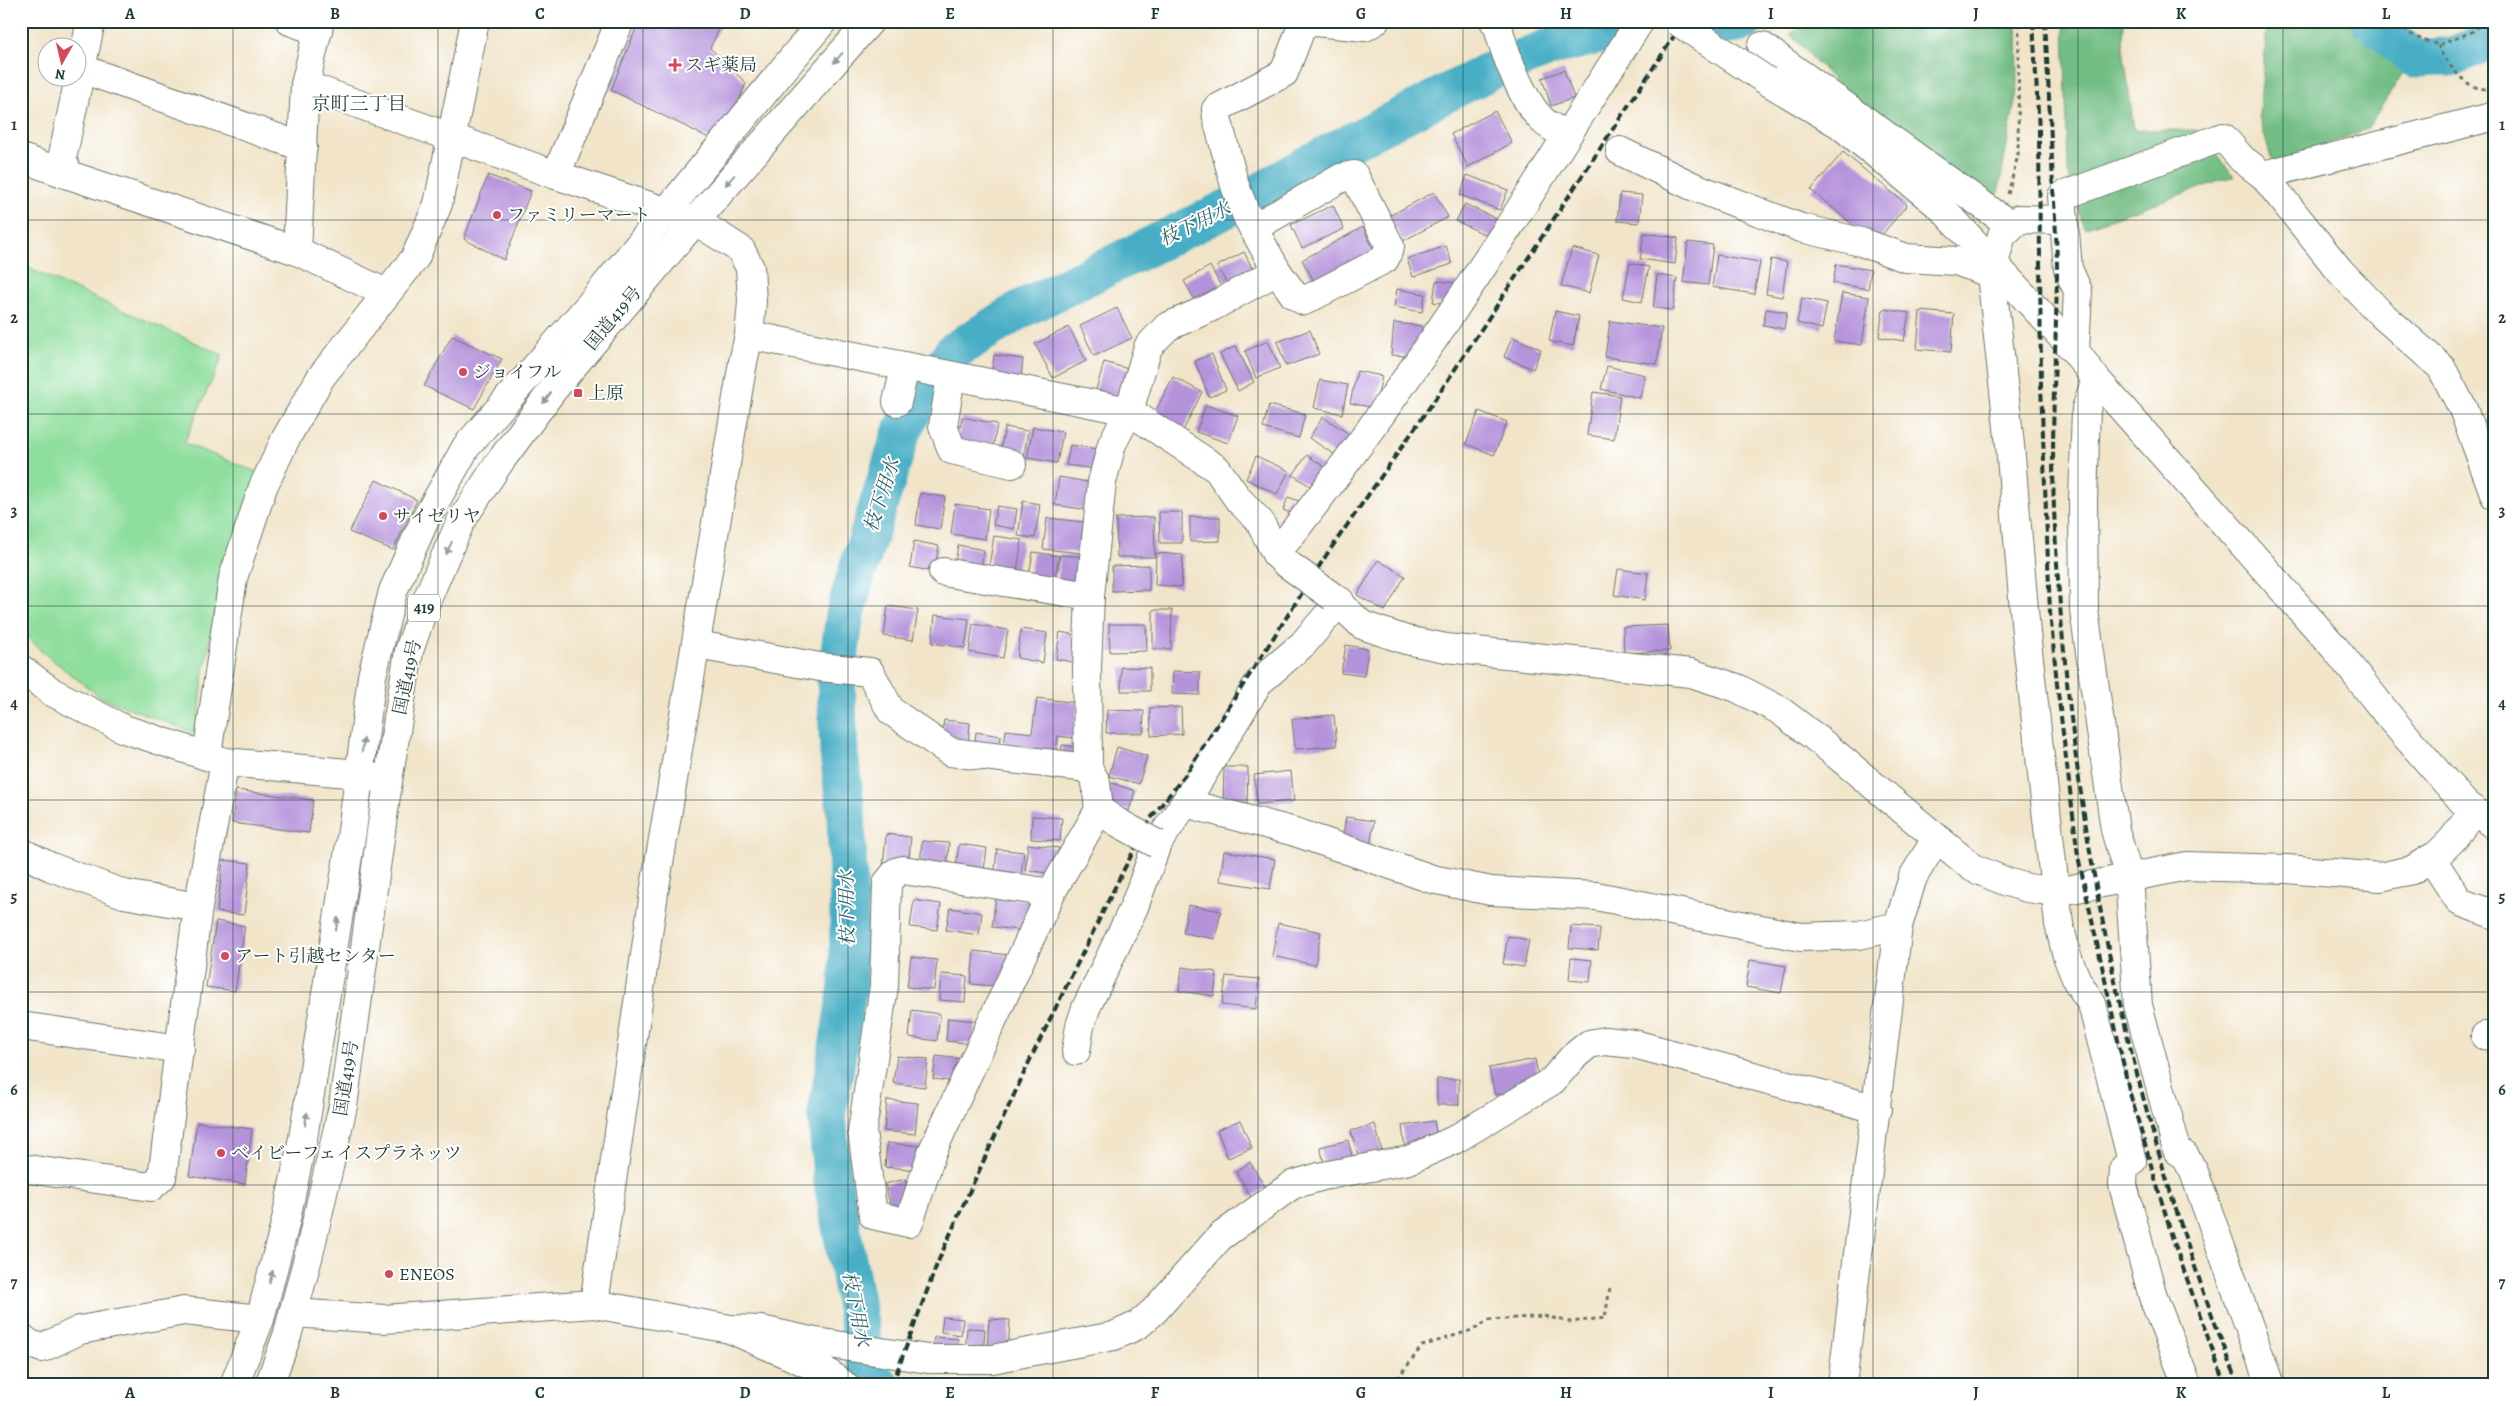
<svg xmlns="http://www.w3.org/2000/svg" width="2516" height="1406" font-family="Alegreya,'Noto Serif JP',serif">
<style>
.green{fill:#8ede9d;stroke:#568e68}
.forest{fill:#72bd84;stroke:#487d5c}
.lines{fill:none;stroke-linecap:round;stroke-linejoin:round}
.river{stroke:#46aec5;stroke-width:39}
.building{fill:#b593db}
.minor-casing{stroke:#687768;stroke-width:30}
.highway-casing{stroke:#687768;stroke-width:30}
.path{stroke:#687768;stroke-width:3;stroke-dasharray:4 4;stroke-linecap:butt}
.minor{stroke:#fff;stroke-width:28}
.highway{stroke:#fff;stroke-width:28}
.rail{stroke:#1f3d34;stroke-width:4;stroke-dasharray:8 4;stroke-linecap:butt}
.minor-bridge-casing{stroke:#687768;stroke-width:30;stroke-linecap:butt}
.minor-bridge{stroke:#fff;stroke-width:28}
.oneway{fill:#8f9e9a}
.grid{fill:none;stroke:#1f3d34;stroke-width:1;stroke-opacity:0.55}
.poi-dot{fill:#d1495b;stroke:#fff;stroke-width:2}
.labels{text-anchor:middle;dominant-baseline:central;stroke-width:4;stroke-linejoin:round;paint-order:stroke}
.shield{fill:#fff;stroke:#627771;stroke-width:1}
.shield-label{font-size:16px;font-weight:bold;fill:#1f3d34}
.poi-label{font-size:18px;fill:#1f3d34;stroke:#fff;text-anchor:start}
.street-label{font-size:18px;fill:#1f3d34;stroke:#fff}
.neighbourhood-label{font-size:19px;fill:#1f3d34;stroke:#fff}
.water-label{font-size:19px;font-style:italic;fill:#2d6567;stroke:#fff}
.neatline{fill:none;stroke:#1f3d34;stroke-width:2}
.grid-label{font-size:16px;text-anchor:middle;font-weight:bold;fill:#1f3d34}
</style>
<rect width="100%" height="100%" fill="#fff"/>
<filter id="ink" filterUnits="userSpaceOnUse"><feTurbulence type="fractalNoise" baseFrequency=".02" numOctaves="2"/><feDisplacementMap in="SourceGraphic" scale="10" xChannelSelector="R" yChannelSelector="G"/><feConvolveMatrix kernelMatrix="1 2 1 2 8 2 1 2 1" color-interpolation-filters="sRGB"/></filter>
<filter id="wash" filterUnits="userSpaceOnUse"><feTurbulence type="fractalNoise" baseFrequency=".0096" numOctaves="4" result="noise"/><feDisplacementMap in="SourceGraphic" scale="20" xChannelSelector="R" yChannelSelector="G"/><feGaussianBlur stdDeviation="1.12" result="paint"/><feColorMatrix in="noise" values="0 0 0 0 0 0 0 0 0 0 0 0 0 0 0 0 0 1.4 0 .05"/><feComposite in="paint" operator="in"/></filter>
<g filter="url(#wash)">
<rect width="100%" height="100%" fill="#f1e4c9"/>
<path class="green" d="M21,265L223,355L184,443L264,475L216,606L203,679L197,734L100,697L41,651L21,629Z"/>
<g class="forest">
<path d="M1812,21H2017L2018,85L1995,210L1840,87L1790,34Z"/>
<path d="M2064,21H2124L2123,47L2134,130H2197L2234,176L2084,228L2068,172Z"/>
<path d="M2264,21H2353L2355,33L2408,65L2367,129L2273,165L2259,116L2267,27Z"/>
</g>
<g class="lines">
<g class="river">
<path d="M2371,21L2414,58L2451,57L2495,38"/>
<path d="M1728,25L1745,21"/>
<path d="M880,1385L868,1372L832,1178L827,1114L848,986L849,916L846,812L839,753L836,679L845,614L858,569L901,434L919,399L954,351L1021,309L1259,193L1310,163L1490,71L1556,45L1621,30"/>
</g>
</g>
<g id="blocks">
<g class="building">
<path d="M639,21H723L710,48L746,83L729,126L713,140L611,90Z"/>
<path d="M1564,70L1574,98L1551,106L1542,78Z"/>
<path d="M1495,111L1512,143L1468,167L1451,134Z"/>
<path d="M1843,152L1907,205L1875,243L1811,190Z"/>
<path d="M488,175L531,191L504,260L464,239Z"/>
<path d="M1467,175L1508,190L1500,210L1460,195Z"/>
<path d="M1434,192L1448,217L1403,241L1389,216Z"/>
<path d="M1620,193L1642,195L1639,223L1617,221Z"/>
<path d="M1465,204L1501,221L1493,238L1456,221Z"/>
<path d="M1333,205L1344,229L1302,248L1291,225Z"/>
<path d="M1363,227L1376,255L1316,285L1302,260Z"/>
<path d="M1644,233L1678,238L1675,264L1640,259Z"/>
<path d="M1688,242L1713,245L1708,285L1683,282Z"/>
<path d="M1446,246L1452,264L1413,277L1407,259Z"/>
<path d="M1572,248L1599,255L1589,293L1561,286Z"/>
<path d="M1244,252L1254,272L1228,286L1217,266Z"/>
<path d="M1717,255L1760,262L1754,294L1712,287Z"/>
<path d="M1771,259L1787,262L1782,297L1766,294Z"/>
<path d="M1630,263L1649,267L1642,302L1623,298Z"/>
<path d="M1836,264L1871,270L1868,289L1833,283Z"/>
<path d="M1210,266L1223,290L1198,305L1184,281Z"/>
<path d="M1657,275L1677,278L1673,310L1653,308Z"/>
<path d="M1436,281L1458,283L1455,305L1433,302Z"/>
<path d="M1397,289L1425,294L1422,312L1394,307Z"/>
<path d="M1842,293L1869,297L1862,345L1834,341Z"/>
<path d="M1802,298L1827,303L1822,329L1797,323Z"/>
<path d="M1117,308L1132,338L1094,356L1080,326Z"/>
<path d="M1766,309L1787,312L1784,329L1763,325Z"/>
<path d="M1883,309L1909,313L1904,341L1879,337Z"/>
<path d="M1555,311L1579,316L1573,346L1549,341Z"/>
<path d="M1920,311L1954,314L1951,352L1917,349Z"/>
<path d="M1610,321L1662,328L1657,364L1605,357Z"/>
<path d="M1394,323L1422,326L1420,357L1391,355Z"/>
<path d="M1069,327L1086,361L1053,378L1035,344Z"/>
<path d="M1310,330L1319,354L1286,366L1277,342Z"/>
<path d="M452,336L502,359L474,409L424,386Z"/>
<path d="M1512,337L1541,349L1533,369L1504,357Z"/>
<path d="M1268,341L1280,368L1256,378L1245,351Z"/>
<path d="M1236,346L1254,382L1238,391L1220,354Z"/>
<path d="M1212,354L1226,390L1209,397L1195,361Z"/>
<path d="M994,355L1023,359L1020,385L991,381Z"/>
<path d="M1104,362L1139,372L1130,407L1094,397Z"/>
<path d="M1607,366L1645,375L1640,398L1601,389Z"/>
<path d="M1357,371L1382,376L1375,408L1350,403Z"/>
<path d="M1173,377L1202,392L1183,431L1153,416Z"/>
<path d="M1320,380L1348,385L1342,414L1314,408Z"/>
<path d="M1593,392L1620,396L1614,439L1587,435Z"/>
<path d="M1206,405L1238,416L1228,443L1196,432Z"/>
<path d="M1269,405L1305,414L1299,438L1263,428Z"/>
<path d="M1479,411L1507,422L1494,455L1466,444Z"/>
<path d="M962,417L997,424L992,453L956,447Z"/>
<path d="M1323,417L1354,437L1340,458L1309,438Z"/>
<path d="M1005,427L1028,431L1023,462L999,458Z"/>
<path d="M1033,427L1063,432L1057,463L1027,458Z"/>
<path d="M1070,445L1105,450L1102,470L1066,465Z"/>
<path d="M1307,455L1332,472L1319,492L1293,475Z"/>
<path d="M1256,456L1289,471L1277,494L1246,479Z"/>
<path d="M1059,477L1099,484L1094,511L1055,505Z"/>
<path d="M376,480L417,500L393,550L349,532Z"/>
<path d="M920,493L945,497L940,529L916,525Z"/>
<path d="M1288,497L1307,504L1302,517L1283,510Z"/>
<path d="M1023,501L1040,504L1035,538L1018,536Z"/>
<path d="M955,504L989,509L985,539L951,534Z"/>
<path d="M997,506L1017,509L1014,529L993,525Z"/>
<path d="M1159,512H1182V543H1160Z"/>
<path d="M1154,517L1155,557H1117L1116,518Z"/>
<path d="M1190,517H1220V541L1190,542Z"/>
<path d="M1047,518L1084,522L1081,553L1043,549Z"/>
<path d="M994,536L1022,540L1015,583L987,578Z"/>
<path d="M914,541L939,546L934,572L910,567Z"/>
<path d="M958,545L984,550L980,573L954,569Z"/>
<path d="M1033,552L1059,556L1053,587L1028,582Z"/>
<path d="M1156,553L1183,555L1181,587L1155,585Z"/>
<path d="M1060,555L1086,557L1083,591L1057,588Z"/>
<path d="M1378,560L1405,576L1385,611L1357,595Z"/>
<path d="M1149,565V590L1112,591V566Z"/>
<path d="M1618,569L1648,573L1645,600L1614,595Z"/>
<path d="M888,606L918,610L913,640L884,636Z"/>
<path d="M1153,610H1172L1171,649H1153Z"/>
<path d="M935,615L969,619L965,648L932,643Z"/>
<path d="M973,624L1008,630L1003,658L969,652Z"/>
<path d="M1109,624H1146L1147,651L1110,652Z"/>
<path d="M1668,625L1670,651L1624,653L1623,627Z"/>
<path d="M1021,629L1047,633L1043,663L1017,658Z"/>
<path d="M1060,632L1087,637L1083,664L1056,659Z"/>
<path d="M1346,645L1368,649L1364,676L1341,673Z"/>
<path d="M1121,667L1150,668V691H1121Z"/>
<path d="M1173,671L1200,672V695L1172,694Z"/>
<path d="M1037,698L1078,703L1073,738L1058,736L1055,759L1003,753L1006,730L1032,733Z"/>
<path d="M1181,707L1182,734L1151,736L1150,708Z"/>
<path d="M1107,710L1144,711L1143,733H1106Z"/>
<path d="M1334,715L1337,746L1295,749L1292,719Z"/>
<path d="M944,720L970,723L968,745L941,741Z"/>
<path d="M976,732L1001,736L999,755L974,751Z"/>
<path d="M1062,745L1084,748L1060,763Z"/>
<path d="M1117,747L1147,756L1139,784L1109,776Z"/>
<path d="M1224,767H1248L1247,808L1223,807Z"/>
<path d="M1291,771L1294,801L1257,804L1254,775Z"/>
<path d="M1112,783L1135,791L1129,811L1105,803Z"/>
<path d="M236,790L313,800L309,833L232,823Z"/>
<path d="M1032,816L1062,818L1060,841L1031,839Z"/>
<path d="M1346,817L1374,821L1369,852L1341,847Z"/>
<path d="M886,834L911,837L908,869L883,867Z"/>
<path d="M922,841L949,843L947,870L920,868Z"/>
<path d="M959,844L987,848L983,877L955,874Z"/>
<path d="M1028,844L1059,848L1055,874L1025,870Z"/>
<path d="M997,849L1024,852L1020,882L994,879Z"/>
<path d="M1224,851L1275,859L1270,889L1220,881Z"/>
<path d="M223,860L250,863L244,915L217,912Z"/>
<path d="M996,897L1032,901L1028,931L992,927Z"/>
<path d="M914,900L941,904L937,930L910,927Z"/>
<path d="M1188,905L1221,911L1215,939L1183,933Z"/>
<path d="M950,908L982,913L979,935L946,930Z"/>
<path d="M216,921L245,926L235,991L206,987Z"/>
<path d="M1278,923L1321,932L1315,965L1272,956Z"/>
<path d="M1571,926L1600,928L1598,950L1569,948Z"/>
<path d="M1508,936L1529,940L1524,967L1503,964Z"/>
<path d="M974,951L1009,955L1005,987L971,984Z"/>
<path d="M911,957L937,960L934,990L907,987Z"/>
<path d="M1571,958L1592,960L1590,982L1569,980Z"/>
<path d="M1750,960L1786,966L1781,993L1746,987Z"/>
<path d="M1182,967L1217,972L1214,996L1179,991Z"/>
<path d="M941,974L967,976L965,1002L939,1000Z"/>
<path d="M1226,976L1259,979L1256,1009L1222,1005Z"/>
<path d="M912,1010L940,1014L937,1041L909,1037Z"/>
<path d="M948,1018L976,1021L973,1044L946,1041Z"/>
<path d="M897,1056L928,1059L925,1087L893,1083Z"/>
<path d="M936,1056L961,1059L958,1082L933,1079Z"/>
<path d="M1535,1059L1540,1086L1495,1095L1489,1068Z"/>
<rect x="1437" y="1079" width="22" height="26"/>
<path d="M887,1100L918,1103L915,1134L884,1131Z"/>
<path d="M1240,1120L1252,1148L1228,1158L1217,1130Z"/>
<path d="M1434,1121L1438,1144L1405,1149L1402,1126Z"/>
<path d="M197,1122L252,1129L245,1184L189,1176Z"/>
<path d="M1375,1124L1384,1159L1361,1166L1351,1131Z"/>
<path d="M1348,1140L1354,1164L1326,1171L1320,1147Z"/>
<path d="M887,1143L921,1146L919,1170L885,1167Z"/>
<path d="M1250,1162L1266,1188L1251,1197L1236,1172Z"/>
<path d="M905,1179L912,1211L893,1215L885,1184Z"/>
<path d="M943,1317L963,1319L961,1335L941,1332Z"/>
<path d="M989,1319L1010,1320L1008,1351L987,1350Z"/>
<path d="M967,1328L985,1329L983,1355L965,1353Z"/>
<path d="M934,1337L958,1339L956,1356L932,1354Z"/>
</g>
</g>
</g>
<g filter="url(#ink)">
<use href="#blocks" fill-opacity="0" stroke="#687768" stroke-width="1"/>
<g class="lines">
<defs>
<g id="minor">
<path d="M91,21L62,159L69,175L297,251L386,293"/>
<path d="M290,21L318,31"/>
<path d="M1305,21L1365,27L1375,21"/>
<path d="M1762,46L2002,219L2006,231"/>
<path d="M82,69L303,147"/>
<path d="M1767,81L1839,124L1941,207L2075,351L2096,379L2335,648L2391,719L2465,804L2495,826"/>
<path d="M305,85L556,175L695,221L718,235L741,250L750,268L752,302L749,335L743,362L654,893L594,1304"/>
<path d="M1568,134L1640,21"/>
<path d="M1620,151L1692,186L1801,228L1861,242L1906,258L1956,261L1991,274"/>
<path d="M21,158L69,175"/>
<path d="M556,175L620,21"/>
<path d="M2263,175L2495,116"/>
<path d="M2064,220L2019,219L2002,235L1991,274L2010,445L2026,633L2059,924L2067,956L2077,981L2092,1004L2132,1161L2124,1168L2123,1185L2153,1297L2187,1385"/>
<path d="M1253,228L1341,178L1354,175L1390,246L1385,259L1304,301L1294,295L1277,271"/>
<path d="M297,251L305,85L320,21"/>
<path d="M749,335L1129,411L1217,469L1238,499L1260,522L1276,554L1286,563"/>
<path d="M2075,351L2078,291L2068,269L2062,196L2223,137L2242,159L2263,175L2340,271L2381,314L2441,367L2463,409L2495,496"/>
<path d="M951,376L943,426L952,450L1012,464"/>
<path d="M2096,379L2086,409L2083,501L2084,610L2115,830L2129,877L2138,1005L2177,1150L2185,1156L2194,1172L2270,1385"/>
<path d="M897,402L905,368"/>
<path d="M1276,554C1382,420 1477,279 1568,134C1563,132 1556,130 1550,126C1525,111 1504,52 1497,23L1494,21"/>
<path d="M943,572L1090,596"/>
<path d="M1333,597L1362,625L1406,640L1446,648L1691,673L1737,688L1779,710L1820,741L1973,868L2007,882L2027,888L2057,892L2187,866L2287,869L2380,877L2412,870L2431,858L2460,902L2495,915"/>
<path d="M697,645L820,667L870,672L891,711L950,752L1088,768"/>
<path d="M21,669L52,692L124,729L225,762L359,774L388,781"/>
<path d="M207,755L233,578L263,487L286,438L321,377L415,258L438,204L475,21"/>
<path d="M1185,803L1259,682L1303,644L1340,601"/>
<path d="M1114,820L1099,810L1096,782L1088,768L1087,668L1090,596L1102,482L1112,444L1129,411L1148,347L1167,327L1212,307L1277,271L1248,219L1235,186L1217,118L1216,109L1284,73L1304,21"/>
<path d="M21,852L51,867L124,894L198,907"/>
<path d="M2432,860L2452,840L2474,811"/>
<path d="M1051,893L903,870L896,872L887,883L884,986L862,1131L873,1215L909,1223L932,1152L1051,893L1099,810"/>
<path d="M21,1026L180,1049"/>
<path d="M2485,1036L2495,1038"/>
<path d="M1076,1051L1080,1026L1086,1008L1134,907L1157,844L1185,803L1295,832L1432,879L1491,891L1596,896L1801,937L1859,935L1898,926L1913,877L1936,839"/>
<path d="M21,1168L151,1187L162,1177L198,907L225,762"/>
<path d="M293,1313L384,1319L594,1304L730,1329L827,1372L844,1385"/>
<path d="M730,1329L761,1330L810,1341L928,1359H992L1114,1336L1138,1325L1154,1311L1220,1237L1292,1185L1323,1176L1409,1160L1454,1140L1552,1081L1573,1057L1589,1044L1605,1041L1634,1044L1877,1109"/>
<path d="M21,1337L30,1344L42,1348L80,1330L184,1311L260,1319"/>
<path d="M1842,1385L1898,926"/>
</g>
<g id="highway">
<path d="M234,1385L260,1319L285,1224L303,1138L352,831L372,676L393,591L424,522L466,447L592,302L823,21"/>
<path d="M269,1385L287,1336L309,1254L343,1106L388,781L409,651L425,604L445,557L461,521L499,463L552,391L695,221L870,21"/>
</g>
</defs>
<use href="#minor" class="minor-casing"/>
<use href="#highway" class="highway-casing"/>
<g class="path">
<path d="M2401,21C2406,37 2424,40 2439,45L2474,31L2483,21"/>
<path d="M2439,45V50C2454,70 2467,94 2495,88"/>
<path d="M2008,194L2018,155L2019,21"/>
<path d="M1393,1385L1422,1346L1472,1330L1490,1320L1544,1316L1570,1322L1605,1318L1610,1287"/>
</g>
<use href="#minor" class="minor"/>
<use href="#highway" class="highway"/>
<g class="rail">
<path d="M2033,21L2039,131L2041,385L2050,612L2057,684L2078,856L2129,1090L2173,1240L2225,1385"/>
<path d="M2045,21C2048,77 2051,133 2053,188C2055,216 2057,244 2057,272C2056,351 2051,430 2054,509C2068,811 2126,1104 2239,1385"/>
<path d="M892,1385L937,1264L960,1212L1030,1060L1122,873L1151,818L1186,774L1327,554L1436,398L1684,21"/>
</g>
<defs>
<g id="minor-bridge">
<path d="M1677,21L1767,81"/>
<path d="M1286,563L1333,597"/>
<path d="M1117,822L1157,844"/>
</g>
</defs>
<use href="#minor-bridge" class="minor-bridge-casing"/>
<use href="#minor-bridge" class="minor-bridge"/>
</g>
<defs><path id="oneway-solid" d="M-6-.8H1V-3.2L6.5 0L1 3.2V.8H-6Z" transform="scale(1.25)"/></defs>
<g class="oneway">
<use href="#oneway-solid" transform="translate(838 58) rotate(131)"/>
<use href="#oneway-solid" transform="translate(730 180) rotate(131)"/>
<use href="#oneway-solid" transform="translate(547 398) rotate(126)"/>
<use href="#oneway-solid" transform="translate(449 548) rotate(114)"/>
<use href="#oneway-solid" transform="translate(363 745) rotate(-82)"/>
<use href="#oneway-solid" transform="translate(337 924) rotate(-81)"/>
<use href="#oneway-solid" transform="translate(306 1119) rotate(-81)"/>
<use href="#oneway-solid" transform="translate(271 1277) rotate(-75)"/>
</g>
</g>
<path class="grid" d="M233,21V1385M438,21V1385M643,21V1385M848,21V1385M1053,21V1385M1258,21V1385M1463,21V1385M1668,21V1385M1873,21V1385M2078,21V1385M2283,21V1385M21,220H2495M21,414H2495M21,606H2495M21,800H2495M21,992H2495M21,1185H2495"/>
<g class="poi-dot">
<path d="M672.5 57.5h5v5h5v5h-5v5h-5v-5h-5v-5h5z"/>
<circle cx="497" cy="215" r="5"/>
<circle cx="463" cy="372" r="5"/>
<rect x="573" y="388" width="10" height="10" rx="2.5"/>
<circle cx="383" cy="516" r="5"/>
<circle cx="225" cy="956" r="5"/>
<circle cx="221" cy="1153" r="5"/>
<circle cx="389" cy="1274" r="5"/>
</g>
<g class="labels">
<rect class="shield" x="408" y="594.5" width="32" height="27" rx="4"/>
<g class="shield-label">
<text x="424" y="608">419</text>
</g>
<g class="poi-label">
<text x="685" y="65">スギ薬局</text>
<text x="507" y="215">ファミリーマート</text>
<text x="473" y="372">ジョイフル</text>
<text x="588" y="393">上原</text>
<text x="393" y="516">サイゼリヤ</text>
<text x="235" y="956">アート引越センター</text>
<text x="231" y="1153">ベイビーフェイスプラネッツ</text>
<text x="399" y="1274">ENEOS</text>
</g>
<g class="street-label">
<text transform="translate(613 318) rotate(-50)">国道419号</text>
<text transform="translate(407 677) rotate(-78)">国道419号</text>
<text transform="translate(346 1078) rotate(-81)">国道419号</text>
</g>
<g class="neighbourhood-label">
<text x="359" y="104">京町三丁目</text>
</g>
<g class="water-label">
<text transform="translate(1195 224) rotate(-26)">枝下用水</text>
<text transform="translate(882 495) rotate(-72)">枝下用水</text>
<text transform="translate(847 908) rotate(-91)">枝下用水</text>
<text transform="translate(856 1309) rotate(79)">枝下用水</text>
</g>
</g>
<rect width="2516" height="1406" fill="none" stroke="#fff" stroke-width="55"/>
<g transform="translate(62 62) rotate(188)"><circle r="24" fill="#ffffff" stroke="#a5b1ae"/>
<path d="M0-4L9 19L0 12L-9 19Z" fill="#d1495b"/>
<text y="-8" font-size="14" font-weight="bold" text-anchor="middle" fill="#1f3d34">N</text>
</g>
<rect x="28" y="28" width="2460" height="1350" class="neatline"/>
<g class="grid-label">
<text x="130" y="19">A</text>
<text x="335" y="19">B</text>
<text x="540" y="19">C</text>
<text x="745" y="19">D</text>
<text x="950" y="19">E</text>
<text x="1155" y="19">F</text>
<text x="1361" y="19">G</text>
<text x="1566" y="19">H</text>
<text x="1771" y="19">I</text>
<text x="1976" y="19">J</text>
<text x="2181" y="19">K</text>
<text x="2386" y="19">L</text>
<text x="14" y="130">1</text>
<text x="2502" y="130">1</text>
<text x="14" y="323">2</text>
<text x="2502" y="323">2</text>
<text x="14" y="516">3</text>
<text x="2502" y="516">3</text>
<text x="14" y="709">4</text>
<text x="2502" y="709">4</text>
<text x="14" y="902">5</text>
<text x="2502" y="902">5</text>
<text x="14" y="1095">6</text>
<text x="2502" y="1095">6</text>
<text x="14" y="1288">7</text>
<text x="2502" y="1288">7</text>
<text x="130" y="1398">A</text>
<text x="335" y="1398">B</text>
<text x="540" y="1398">C</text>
<text x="745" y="1398">D</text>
<text x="950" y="1398">E</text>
<text x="1155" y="1398">F</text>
<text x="1361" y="1398">G</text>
<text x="1566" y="1398">H</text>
<text x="1771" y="1398">I</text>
<text x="1976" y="1398">J</text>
<text x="2181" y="1398">K</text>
<text x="2386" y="1398">L</text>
</g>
</svg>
